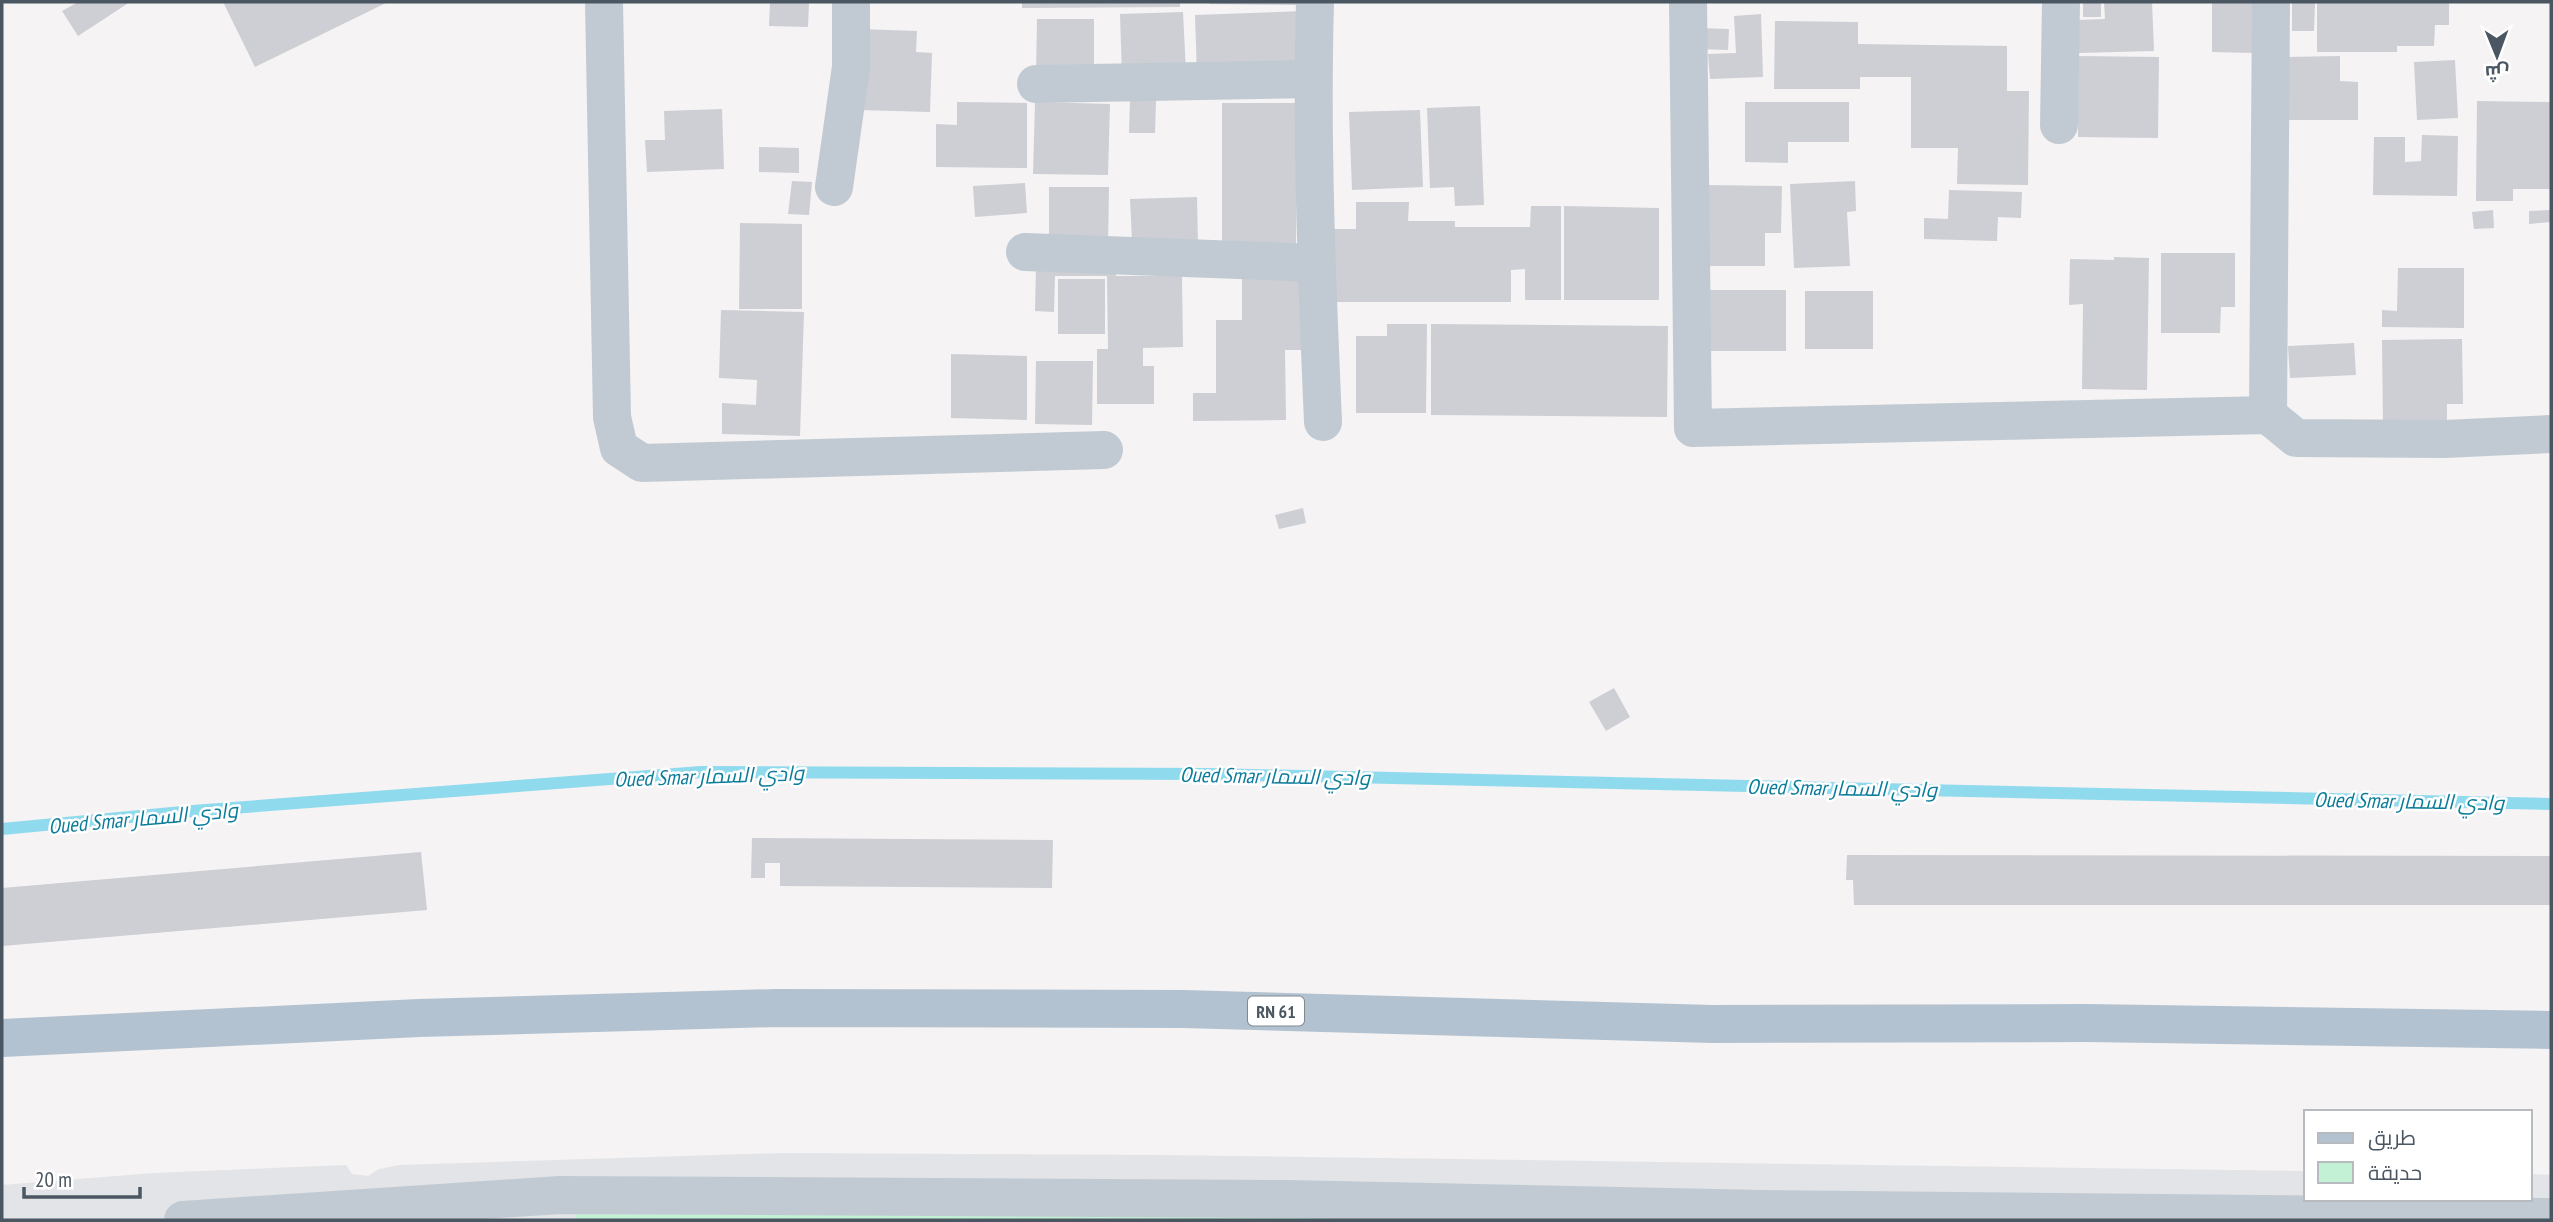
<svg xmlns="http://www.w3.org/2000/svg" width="2553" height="1222" font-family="'PT Sans Narrow',Cairo,sans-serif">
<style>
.airport{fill:#e2e4e7}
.green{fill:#c3f1d5}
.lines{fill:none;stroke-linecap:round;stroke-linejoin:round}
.stream{stroke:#90daee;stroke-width:12}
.building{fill:#cdcfd5}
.minor{stroke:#c1cad2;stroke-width:38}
.major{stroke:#b3c2d1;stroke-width:38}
.labels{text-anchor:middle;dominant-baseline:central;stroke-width:5;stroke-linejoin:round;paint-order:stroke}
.shield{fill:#fff;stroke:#808990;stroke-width:2}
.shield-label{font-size:18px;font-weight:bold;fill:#4a5661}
.water-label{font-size:21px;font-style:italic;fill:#0c7c9b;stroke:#fff}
</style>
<rect width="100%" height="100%" fill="#f5f3f3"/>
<path class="airport" d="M783,1153L1159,1155L2306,1171V1199H2530V1174L2551,1175V1220H2V1185L154,1173L346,1165L352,1174L368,1176L379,1169L400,1165Z"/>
<path class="green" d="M576,1207L1906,1220H576Z"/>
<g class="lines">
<path class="stream" d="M2,829L193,811L701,772L1209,774L2551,804"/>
</g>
<g class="building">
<path d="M78,2H130L78,36L62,11Z"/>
<path d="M223,2H388L255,67Z"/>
<path d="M770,2H809L808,27L769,26Z"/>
<path d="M1022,2H1180V7L1022,8Z"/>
<path d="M1209,2H1297V5L1209,4Z"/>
<rect x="2083" y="2" width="18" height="15"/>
<path d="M2104,2H2152L2154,51L2079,53L2078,20L2105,19Z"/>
<path d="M2212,2H2254L2253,53L2212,52Z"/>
<path d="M2292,2H2315L2314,31H2292Z"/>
<path d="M2317,2H2449V25H2435L2434,46H2397V52H2317Z"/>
<path d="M1304,11L1306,72L1197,75L1195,15Z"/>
<path d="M1183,12L1186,73L1122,76L1120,14Z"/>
<path d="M1761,14L1763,77L1710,79L1708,54L1736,53L1734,16Z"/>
<path d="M1037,19H1094V76L1036,75Z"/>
<path d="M1775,21L1858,22V44L2007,46V91H2029L2028,185L1957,184L1958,148H1911V77H1860V89H1774Z"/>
<path d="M1699,28L1729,29L1728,50L1699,49Z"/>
<path d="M858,29L917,31L916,52L932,53L930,112L857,110Z"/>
<path d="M2078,56L2159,57L2158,138L2078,137Z"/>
<path d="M2340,56V81L2358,82V120H2285V57Z"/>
<path d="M2455,60L2458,118L2417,120L2414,62Z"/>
<path d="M1130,99L1156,100L1155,133H1129Z"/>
<path d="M2477,101L2551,102V189H2513V201H2476Z"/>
<path d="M957,102L1027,103V168L936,167V124L957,125Z"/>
<path d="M1035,102L1110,104L1108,175L1033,174Z"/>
<path d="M1745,102H1849V142H1788V163L1745,162Z"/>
<rect x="1222" y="103" width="74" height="153"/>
<path d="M1480,106L1484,205L1455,206L1454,187L1430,188L1427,108Z"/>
<path d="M722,109L724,169L647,172L645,140H665L664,111Z"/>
<path d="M1420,110L1423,187L1352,190L1349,112Z"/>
<path d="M2422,135L2458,136L2457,196L2373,195L2374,137H2405V162L2421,161Z"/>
<path d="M759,147L799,148V173L759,172Z"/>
<path d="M792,181L812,182L809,215L788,214Z"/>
<path d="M1855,181L1856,211L1847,212L1850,266L1794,268L1790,184Z"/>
<path d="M1025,183L1027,213L975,217L973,186Z"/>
<path d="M1704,185L1782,186L1781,233H1765V266H1703Z"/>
<path d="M1049,187H1109L1108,248H1049Z"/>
<path d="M1949,190L2022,192L2021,218L1998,217L1997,241L1924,239V218L1948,219Z"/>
<path d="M1197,197L1198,244L1132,240L1130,199Z"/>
<path d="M1356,202H1409L1408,221H1455V227H1530L1531,206H1561V300H1525V269L1511,270V302H1327V229H1356Z"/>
<path d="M1564,206L1659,208V300H1564Z"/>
<path d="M2493,210L2494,228L2474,229L2472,212Z"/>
<path d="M2551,210V222L2529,224V211Z"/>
<path d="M740,223L802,224V309H739Z"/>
<path d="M2161,253H2235V307H2221L2220,333H2161Z"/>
<path d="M1116,257V276H1182L1183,347L1143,348V366H1154V404H1097V349H1108L1107,276H1055L1054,312L1035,311L1036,266Z"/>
<path d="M2114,257L2149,258L2147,390L2082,389L2083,304L2069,305L2070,259L2114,260Z"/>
<path d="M2398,268H2464V328L2382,327V310L2397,311Z"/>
<path d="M1242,271H1310L1311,350H1285L1286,420L1193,421V393H1216V320H1242Z"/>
<rect x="1058" y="279" width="47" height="55"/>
<rect x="1709" y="290" width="77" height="61"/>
<rect x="1805" y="291" width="68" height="58"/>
<path d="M721,310L804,312L800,436L722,434V403L756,405L757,380L719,378Z"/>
<path d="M1387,324H1427L1426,413H1356V336H1387Z"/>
<path d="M1431,324L1668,326L1667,417L1431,415Z"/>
<path d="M2462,339L2463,404H2447V426H2383L2382,340Z"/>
<path d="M2354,343L2356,375L2290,378L2288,346Z"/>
<path d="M951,354L1027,356V420L951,418Z"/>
<path d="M1036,361H1093L1092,425L1035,424Z"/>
<path d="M1303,508L1306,523L1279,529L1275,515Z"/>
<path d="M1614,688L1630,717L1606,731L1589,702Z"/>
<path d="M752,838L1053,840L1052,888L780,886V863H765V878H751Z"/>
<path d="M421,852L427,910L2,946V888Z"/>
<path d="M1847,855L2551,856V905H1854L1853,880H1846Z"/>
</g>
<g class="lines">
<g class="minor">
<path d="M604,2L612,417L619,448L642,463L1104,450"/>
<path d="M1315,2C1311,142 1317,282 1323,422"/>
<path d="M1688,2L1693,428L2268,415L2296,438L2444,439L2551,434"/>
<path d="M1036,84L1313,79"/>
<path d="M2059,125L2061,2"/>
<path d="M834,187L851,67V2"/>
<path d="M1025,252L1316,263"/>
<path d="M2268,415L2271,2"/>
<path d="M183,1220L560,1195L1288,1199L1760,1209L2551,1217"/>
</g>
<path class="major" d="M2,1038L419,1018L777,1008L1183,1009L1713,1024L2086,1023L2551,1030"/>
</g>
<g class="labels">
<rect class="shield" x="1248" y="996.5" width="56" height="29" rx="5"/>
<g class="shield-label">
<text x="1276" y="1011">RN 61</text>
</g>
<g class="water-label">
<text transform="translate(709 776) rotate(-2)">Oued Smar وادي السمار</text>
<text transform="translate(1275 776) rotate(1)">Oued Smar وادي السمار</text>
<text transform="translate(1842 788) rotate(1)">Oued Smar وادي السمار</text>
<text transform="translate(2409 801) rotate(1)">Oued Smar وادي السمار</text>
<text transform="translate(143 818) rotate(-5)">Oued Smar وادي السمار</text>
</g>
</g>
<rect width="2553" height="1222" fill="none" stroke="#4a5661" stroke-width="7"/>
<rect x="2304" y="1110" width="228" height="91" fill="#ffffff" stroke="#b7bbc0" stroke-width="2"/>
<rect x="2318" y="1133" width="35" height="10" fill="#b3c2d1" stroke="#b7bbc0" stroke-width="2"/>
<text x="2368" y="1145" font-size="21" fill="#4a5661">طريق</text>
<rect x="2318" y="1162" width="35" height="21" fill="#c3f1d5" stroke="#b7bbc0" stroke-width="2"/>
<text x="2368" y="1180" font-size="21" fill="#4a5661">حديقة</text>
<g transform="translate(2497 56) rotate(179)" stroke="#ffffff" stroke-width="5" paint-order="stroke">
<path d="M0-5L12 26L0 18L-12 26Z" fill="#4a5661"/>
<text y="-10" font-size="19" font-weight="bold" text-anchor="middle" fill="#4a5661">ش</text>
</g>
<path d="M24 1187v10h116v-10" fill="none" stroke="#4a5661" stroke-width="3.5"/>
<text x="35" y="1187" font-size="21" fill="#4a5661" stroke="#ffffff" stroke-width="5" paint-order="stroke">20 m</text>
</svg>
